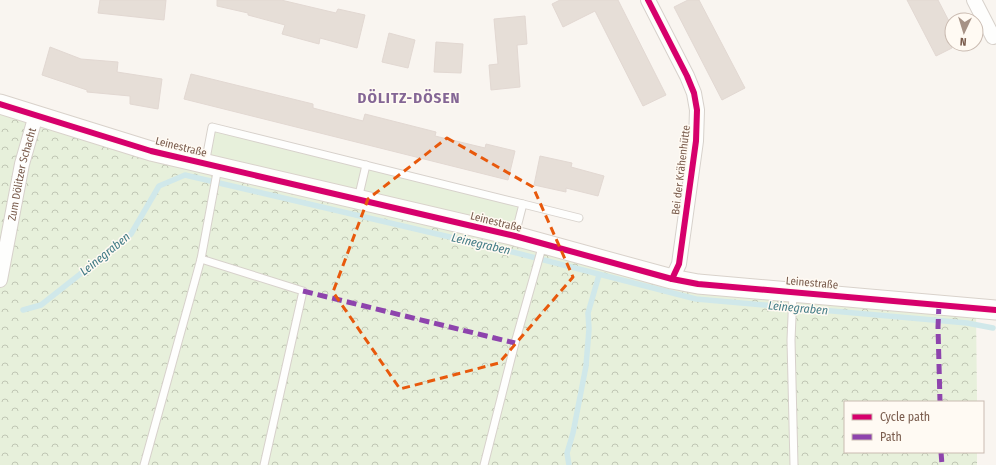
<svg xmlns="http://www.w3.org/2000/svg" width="996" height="465" font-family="'Fira Sans Condensed',sans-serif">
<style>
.grass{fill:#e7f0db}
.forest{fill:url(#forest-crowns)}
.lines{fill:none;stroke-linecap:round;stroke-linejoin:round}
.stream{stroke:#d0e8ea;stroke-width:5.5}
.building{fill:#e6ded7;stroke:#e2d8d2}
.lane-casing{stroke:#d7d1cb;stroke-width:9}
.street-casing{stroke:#d7d1cb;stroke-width:16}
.secondary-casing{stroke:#d9d2cb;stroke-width:21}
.lane{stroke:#fefefd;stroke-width:7}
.street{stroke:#fefefd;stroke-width:14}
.secondary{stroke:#fefefd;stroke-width:19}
.quiet{stroke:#8e44ad;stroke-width:5;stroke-dasharray:10 5;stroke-linecap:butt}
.cycleway-casing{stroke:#fffaf3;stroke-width:8}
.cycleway{stroke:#d6006c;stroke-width:6}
.marked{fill:none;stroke:#e8590c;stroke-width:3;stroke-dasharray:8 5;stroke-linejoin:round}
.labels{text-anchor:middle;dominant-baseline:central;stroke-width:3;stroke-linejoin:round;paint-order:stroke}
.street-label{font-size:11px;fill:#7a5c4d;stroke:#fffaf3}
.water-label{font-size:12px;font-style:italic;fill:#437c86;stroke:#fffaf3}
.district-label{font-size:15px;font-weight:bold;letter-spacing:1px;fill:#846695;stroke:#fffaf3}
</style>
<defs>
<pattern id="forest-crowns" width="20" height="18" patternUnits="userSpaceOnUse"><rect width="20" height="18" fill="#e7f0db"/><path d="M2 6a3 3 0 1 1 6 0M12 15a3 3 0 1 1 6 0" fill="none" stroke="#c0c6b4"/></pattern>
</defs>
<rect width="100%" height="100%" fill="#f9f5f0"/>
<path class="grass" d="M212,127L523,204L515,236L205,164Z"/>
<path class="forest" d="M0,104L673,279L976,308L977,402H845V452H977V465H0Z"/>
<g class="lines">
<g class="stream">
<path d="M23,310L41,305L131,234L159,186L185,175L501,249L696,299L967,323L993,328"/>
<path d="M569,465L567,453L573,433L586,366L589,329L588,313L599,275"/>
</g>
</g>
<g class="building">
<path d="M100,0H166L164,20L98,13Z"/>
<path d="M217,0H281L336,13L338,9L365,15L357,48L320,38L319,44L282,34L285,25L248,15V13L217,6Z"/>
<path d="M560,0H618L666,95L643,106L595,11L563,27L552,4Z"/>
<path d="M688,0H699L745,88L722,100L674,7Z"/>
<path d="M907,0H938L952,27V48L936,56Z"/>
<path d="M525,16L527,44L517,45L520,87L491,90L489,65L498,64L494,19Z"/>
<path d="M389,33L415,40L408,68L382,62Z"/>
<path d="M436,42L463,44L461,73L434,72Z"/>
<path d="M50,47L81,59L118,62L117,72L162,79L158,109L130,104V96L87,92V90L42,75Z"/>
<path d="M191,74L313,104V108L363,121L365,114L436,132L435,136L485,148L486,144L515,151L508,180L184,99Z"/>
<path d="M540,156L572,163L571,167L604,176L598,196L566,188V192L534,185Z"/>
</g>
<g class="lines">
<defs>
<g id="lane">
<path d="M205,164L212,127L523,204L515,235"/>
<path d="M358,199L366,165"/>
<path d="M523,204L579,218"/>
<path d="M201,259L303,291L264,465"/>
<path d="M793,293L791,340L794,465"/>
<path d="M144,465L201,259L218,167"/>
<path d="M484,465L515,343L543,244"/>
</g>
<g id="street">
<path d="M648,0L687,76L694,93L697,110L696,141L679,264L672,279"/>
<path d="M974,0L993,37L996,35"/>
<path id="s1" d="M0,280L22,164L36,115"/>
</g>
<path id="secondary" d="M0,104L151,151L515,236L672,279L698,284L996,310"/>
</defs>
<use href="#lane" class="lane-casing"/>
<use href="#street" class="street-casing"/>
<use href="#secondary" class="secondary-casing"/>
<use href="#lane" class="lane"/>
<use href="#street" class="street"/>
<use href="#secondary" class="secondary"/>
<g class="quiet">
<path d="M303,291L515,343"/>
<path d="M939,304L938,327L940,402"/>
<path d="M941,452L942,465"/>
</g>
<defs>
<g id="cycleway">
<path d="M648,0L687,76L694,93L697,110L696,141L679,264L672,279"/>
<path d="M0,104L151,151L515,236L672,279L698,284L996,310"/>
</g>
</defs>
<use href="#cycleway" class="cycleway-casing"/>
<use href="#cycleway" class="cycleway"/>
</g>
<path class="marked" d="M447,138L533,187L573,277L499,363L400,389L333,292L368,199Z"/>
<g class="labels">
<g class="street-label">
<text transform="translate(181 147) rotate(14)">Leinestraße</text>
<text transform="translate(681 170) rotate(-83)">Bei der Krähenhütte</text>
<text stroke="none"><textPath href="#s1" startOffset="108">Zum Dölitzer Schacht</textPath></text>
<text transform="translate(496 222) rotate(14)">Leinestraße</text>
<text transform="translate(812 283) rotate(5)">Leinestraße</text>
</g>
<g class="water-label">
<text transform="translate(481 244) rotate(13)">Leinegraben</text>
<text transform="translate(105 254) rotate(-39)">Leinegraben</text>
<text transform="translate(798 308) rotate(5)">Leinegraben</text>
</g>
<g class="district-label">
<text x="409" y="98">DÖLITZ-DÖSEN</text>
</g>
</g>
<rect x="844" y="401" width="140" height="52" fill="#fffaf3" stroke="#cabbb1"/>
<rect x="852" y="414" width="20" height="6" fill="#d6006c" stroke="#cabbb1"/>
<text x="880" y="421" font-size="12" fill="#7a5c4d">Cycle path</text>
<rect x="852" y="434" width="20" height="6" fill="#8e44ad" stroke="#cabbb1"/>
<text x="880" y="441" font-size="12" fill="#7a5c4d">Path</text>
<g transform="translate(964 32) rotate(184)"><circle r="19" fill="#fffaf3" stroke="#cabbb1"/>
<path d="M0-3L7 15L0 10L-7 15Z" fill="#a69286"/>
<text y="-6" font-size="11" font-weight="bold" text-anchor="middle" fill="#7a5c4d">N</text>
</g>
</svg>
